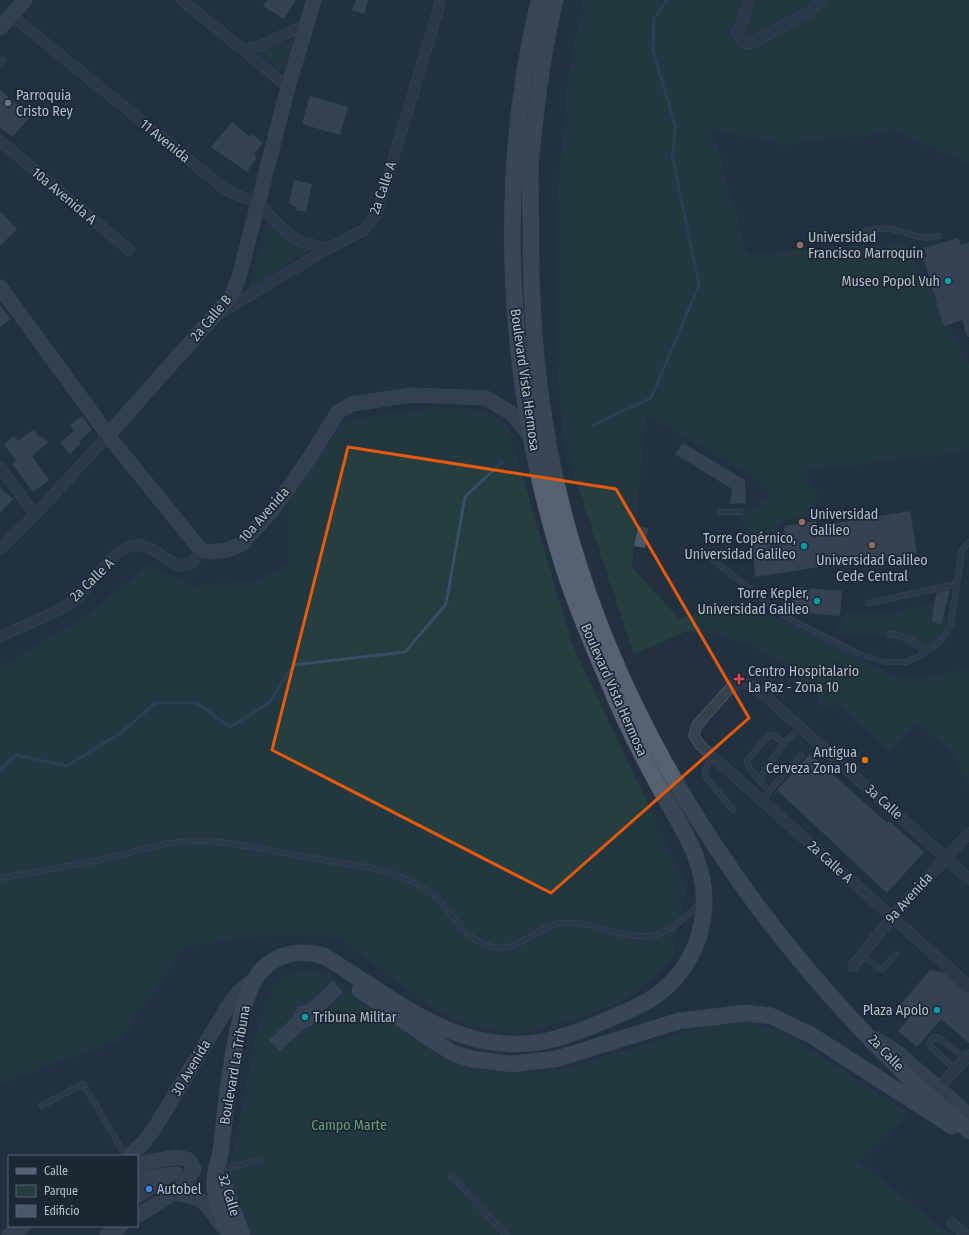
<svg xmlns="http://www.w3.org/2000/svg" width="969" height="1235" font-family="'Fira Sans Condensed',sans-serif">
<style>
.green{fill:#253e40}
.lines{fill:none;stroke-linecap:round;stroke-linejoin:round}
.stream{stroke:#384f69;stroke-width:3}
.building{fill:#495868}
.lane-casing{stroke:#55606d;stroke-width:6}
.street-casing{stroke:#55606d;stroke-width:11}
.secondary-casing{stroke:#55606d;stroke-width:15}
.primary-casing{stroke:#434e5b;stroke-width:17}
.lane{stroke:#37424f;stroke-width:5}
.street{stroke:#37424f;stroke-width:10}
.secondary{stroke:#455262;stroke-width:14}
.primary{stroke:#55626f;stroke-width:16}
.marked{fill:none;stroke:#e8590c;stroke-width:3;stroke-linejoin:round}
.worship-dot{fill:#6b7280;stroke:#1c2734;stroke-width:1.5}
.education-dot{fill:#8d6e63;stroke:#1c2734;stroke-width:1.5}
.culture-dot{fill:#0f9aa8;stroke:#1c2734;stroke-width:1.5}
.health-dot{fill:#e0444e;stroke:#1c2734;stroke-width:1.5}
.food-dot{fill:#e8710a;stroke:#1c2734;stroke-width:1.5}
.shop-dot{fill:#3f7fe0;stroke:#1c2734;stroke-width:1.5}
.labels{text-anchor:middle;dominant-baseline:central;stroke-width:3.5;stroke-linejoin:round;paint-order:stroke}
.poi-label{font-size:14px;fill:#b3bdca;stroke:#1c2734;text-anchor:start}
.street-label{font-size:14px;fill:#b3bdca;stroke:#1c2734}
.park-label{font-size:14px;fill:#699c72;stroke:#1c2734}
</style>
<rect width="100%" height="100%" fill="#23313f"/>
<g class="green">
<path d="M583,0H819L822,5L825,0H969V164L894,132L785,145L713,131L747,253L905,242L969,363V452L805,471L820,500L811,506V515L786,520L776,529L785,543L753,544L740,516L741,507L759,508V500L772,496L753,477L646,415L632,567L679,619L728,601L784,621L902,679L969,669V784L967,785L953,754L917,723L890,753L835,702L827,711L817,702L818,696L789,668L750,645L711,633L687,631L634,654L564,445L556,357L557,200L568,78Z"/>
<path d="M294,38L283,73L257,53Z"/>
<path d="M268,219L288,238L309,250L248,290Z"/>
<path d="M435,407L483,410L507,423L572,644L687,886L671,962L625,1001L577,1019L521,1034L471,1028L433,1009L338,938L280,935L187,946L121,1040L0,1084V667L88,613L149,564L195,586L256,580L288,563V501L344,421Z"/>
<path d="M940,603L947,628C925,664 908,643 878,637C864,634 849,635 835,633L846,614L884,613Z"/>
<path d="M310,969L329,974L374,1008L470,1066L502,1073L534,1072L574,1066L718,1022C743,1020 762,1023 786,1033L909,1113L859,1161L951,1235H250L230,1181L229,1171L260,1015C269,986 279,972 310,969Z"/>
</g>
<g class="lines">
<g class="stream">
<path d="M593,425L651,398L699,285L672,155L676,128L653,51L654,19L667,0"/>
<path d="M0,769L16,755L67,766L122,732L155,703H197L230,727L269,703L293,665L405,652L446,604L465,497L502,462"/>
</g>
</g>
<g class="building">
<path d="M267,0H296L284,19L263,6Z"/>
<path d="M356,0H368L364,14L352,10Z"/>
<path d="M0,90L31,116L12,137L0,127Z"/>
<path d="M310,96L348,107L340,135L302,124Z"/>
<path d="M232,122L250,137L252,134L263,143L254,154L257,157L247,172L211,147Z"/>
<path d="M294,180L312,184L306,212L295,210L296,207L291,206L292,204L289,203Z"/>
<path d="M0,211L17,229L0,246Z"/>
<path d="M958,238L961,245L969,242V337H967L962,320L944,326L923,258L927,257L924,248Z"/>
<path d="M0,305L11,319L0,327Z"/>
<path d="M82,416L92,430L79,441L81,443L70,454L60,443L74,431L70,425Z"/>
<path d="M34,429L40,438L42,436L48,442L32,456L49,480L33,492L12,464L16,461L4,444L14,436L18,441Z"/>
<path d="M683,443L745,480L746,503L730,504L732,489L675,454Z"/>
<path d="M0,488L13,499L0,513Z"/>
<path d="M910,511L917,553L832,567V565L755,577L753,544L787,542L784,526L816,521L817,526Z"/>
<path d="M638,526L648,528L645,548L634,546Z"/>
<path d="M794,587L842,591L840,616L792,612Z"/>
<path d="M950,590L941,625L932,622L936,593Z"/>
<path d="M810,754L887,823L889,821L924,852L887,893L777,790Z"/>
<path d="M930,970L944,972L965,991L969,992V1043L941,1019L917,1047L898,1031L912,1015L900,1005Z"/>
<path d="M333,981L343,992L318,1016L315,1024L304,1029L280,1051L269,1040L292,1018L297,1007L308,1004Z"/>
<path d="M178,1166L184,1170L178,1178L137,1205V1172Z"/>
</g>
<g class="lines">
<defs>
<g id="lane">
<path d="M0,65L3,60"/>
<path d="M839,240C854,235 875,226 891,229C907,232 922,241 939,236"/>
<path d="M721,512H740"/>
<path d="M707,555L784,616L857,653L885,662H906L924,654L940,641L948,631L951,623L962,550L969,542"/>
<path d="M714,561L721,552L744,553"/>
<path d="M869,603L957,584"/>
<path d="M890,634C906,636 916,638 924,654"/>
<path d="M712,757L705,771L706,777L733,810"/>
<path d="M759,779L784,743"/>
<path d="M769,791L801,755"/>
<path d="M763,802L769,791L749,768L747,761L769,735H772L784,743L800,727"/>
<path d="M0,878C36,872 72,866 108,858C140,851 171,839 204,841C240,843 277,852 313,858C349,865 385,866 418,885C425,889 431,893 437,898C455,916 465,941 492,947C519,953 537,926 562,923C575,921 590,925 603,929C654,943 663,938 701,903"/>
<path d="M862,954L878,968L882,969L896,954"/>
<path d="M956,1070L931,1047L929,1042L932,1038L938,1037L966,1059"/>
<path d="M41,1106L83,1084L126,1156"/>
<path d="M221,1169L260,1160"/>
<path d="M452,1176L506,1235"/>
</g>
<g id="street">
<path d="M182,0L288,87"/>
<path d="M750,0L737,33L743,43H751L810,12L820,0"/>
<path d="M11,15L226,190L242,197L258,201L272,218L291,236L303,242L327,249"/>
<path d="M243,50L262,45L307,24"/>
<path d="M0,141L129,250"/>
<path d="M220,313L327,249L364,230L377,213L441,0"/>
<path d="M0,467L35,515"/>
<path d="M0,549L35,515L109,434"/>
<path d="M0,637C25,624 53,616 76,599C92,586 112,547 136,545C153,544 165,561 180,566L192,563L201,550"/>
<path d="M969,879L754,686L742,683L733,685L697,725L694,736L701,746L969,986"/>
<path d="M853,966L892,917L969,833"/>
<path d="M938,1089L969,1055"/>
<path d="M952,1223L966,1235"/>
</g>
<g id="secondary">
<path d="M0,28L25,0"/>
<path d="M0,287L114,443L201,550L210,552L227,550L242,544L275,507L312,454L338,412L352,404L412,395L486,398L511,413L531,437"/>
<path d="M109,434L231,297L239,277L288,87L314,0"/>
<path d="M876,1039L898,1053L969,1115"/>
<path d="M129,1156L144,1142L154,1129L225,1011L238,993L253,980"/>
<path d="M137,1164L178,1157L189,1160L194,1168C185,1191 157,1203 137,1216"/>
<path d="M173,1193C201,1196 206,1201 221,1225"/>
<path d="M9,1235L23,1226"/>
<path d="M107,1235L121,1226"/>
</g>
<g id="primary">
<path d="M555,0C543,51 536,105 531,157C529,182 531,208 531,234C530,348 545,464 581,572C644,764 763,936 907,1076C927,1095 948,1112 969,1131"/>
<path d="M360,990L429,1038L455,1054L472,1059L512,1064L556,1059L679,1021L746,1013L771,1016L811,1035L952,1126"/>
<path d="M224,1185L242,1235"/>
<path d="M229,1235C223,1218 213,1197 215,1179C215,1169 220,1159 221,1149C226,1109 235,1000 260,972C276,953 301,949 324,956C371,984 419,1024 472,1038C525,1052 561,1040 609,1019C624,1012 640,1007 654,997C684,977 702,943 704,907C707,860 678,823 657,783C639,750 622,716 608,681C592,644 576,607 564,569C507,390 495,183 539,0"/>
</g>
</defs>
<use href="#lane" class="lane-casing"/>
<use href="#street" class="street-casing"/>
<use href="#secondary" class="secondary-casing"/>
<use href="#primary" class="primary-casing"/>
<use href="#lane" class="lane"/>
<use href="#street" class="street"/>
<use href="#secondary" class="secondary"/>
<use href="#primary" class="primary"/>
</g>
<path d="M0 0H969V1235H0ZM348,447L616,489L749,718L551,893L272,750Z" fill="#23313f" fill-opacity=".55" fill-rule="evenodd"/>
<path class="marked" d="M348,447L616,489L749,718L551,893L272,750Z"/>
<circle class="worship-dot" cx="8" cy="103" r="4"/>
<g class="education-dot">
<circle cx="800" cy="245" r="4"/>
<circle cx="802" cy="522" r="4"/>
<circle cx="872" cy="545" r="4"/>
</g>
<g class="culture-dot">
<circle cx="948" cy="281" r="4"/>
<circle cx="804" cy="546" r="4"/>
<circle cx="817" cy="601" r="4"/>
<circle cx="937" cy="1010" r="4"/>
<circle cx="305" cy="1017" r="4"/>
</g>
<path class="health-dot" d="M737 673h4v4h4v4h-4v4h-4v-4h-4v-4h4z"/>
<circle class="food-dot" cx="865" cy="760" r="4"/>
<circle class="shop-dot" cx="149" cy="1189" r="4"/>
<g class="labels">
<g class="poi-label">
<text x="16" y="95">Parroquia<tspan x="16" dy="16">Cristo Rey</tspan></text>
<text x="808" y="237">Universidad<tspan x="808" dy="16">Francisco Marroquín</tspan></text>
<text x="940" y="281" text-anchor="end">Museo Popol Vuh</text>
<text x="810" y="514">Universidad<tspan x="810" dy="16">Galileo</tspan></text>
<text x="796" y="538" text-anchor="end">Torre Copérnico,<tspan x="796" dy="16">Universidad Galileo</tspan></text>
<text x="872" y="560" text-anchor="middle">Universidad Galileo<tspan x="872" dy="16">Cede Central</tspan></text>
<text x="809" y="593" text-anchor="end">Torre Kepler,<tspan x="809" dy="16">Universidad Galileo</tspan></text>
<text x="748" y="671">Centro Hospitalario<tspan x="748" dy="16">La Paz - Zona 10</tspan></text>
<text x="857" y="752" text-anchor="end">Antigua<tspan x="857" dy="16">Cerveza Zona 10</tspan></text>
<text x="929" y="1010" text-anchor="end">Plaza Apolo</text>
<text x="313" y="1017">Tribuna Militar</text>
<text x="157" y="1189">Autobel</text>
</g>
<g class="street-label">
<text transform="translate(165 141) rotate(39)">11 Avenida</text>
<text transform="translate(383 188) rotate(-71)">2a Calle A</text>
<text transform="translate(64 196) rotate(40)">10a Avenida A</text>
<text transform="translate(211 318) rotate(-50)">2a Calle B</text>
<text transform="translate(525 380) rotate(82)">Boulevard Vista Hermosa</text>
<text transform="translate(264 515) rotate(-49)">10a Avenida</text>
<text transform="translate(92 580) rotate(-44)">2a Calle A</text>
<text transform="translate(614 690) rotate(66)">Boulevard Vista Hermosa</text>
<text transform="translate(884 802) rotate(42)">3a Calle</text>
<text transform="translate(830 862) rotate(42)">2a Calle A</text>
<text transform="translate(909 898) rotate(-48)">9a Avenida</text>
<text transform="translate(886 1053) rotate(46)">2a Calle</text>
<text transform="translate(235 1065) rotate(-80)">Boulevard La Tribuna</text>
<text transform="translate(191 1068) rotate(-59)">30 Avenida</text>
<text transform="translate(229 1195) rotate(73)">32 Calle</text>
</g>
<g class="park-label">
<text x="349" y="1125">Campo Marte</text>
</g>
</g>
<rect x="8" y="1155" width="130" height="72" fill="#1c2734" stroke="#586370"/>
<rect x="16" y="1168" width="20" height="6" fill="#55626f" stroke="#586370"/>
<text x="44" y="1175" font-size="12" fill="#b3bdca">Calle</text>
<rect x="16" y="1185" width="20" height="12" fill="#253e40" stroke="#586370"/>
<text x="44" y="1195" font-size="12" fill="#b3bdca">Parque</text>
<rect x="16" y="1205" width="20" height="12" fill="#495868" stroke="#586370"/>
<text x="44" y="1215" font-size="12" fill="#b3bdca">Edificio</text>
</svg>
